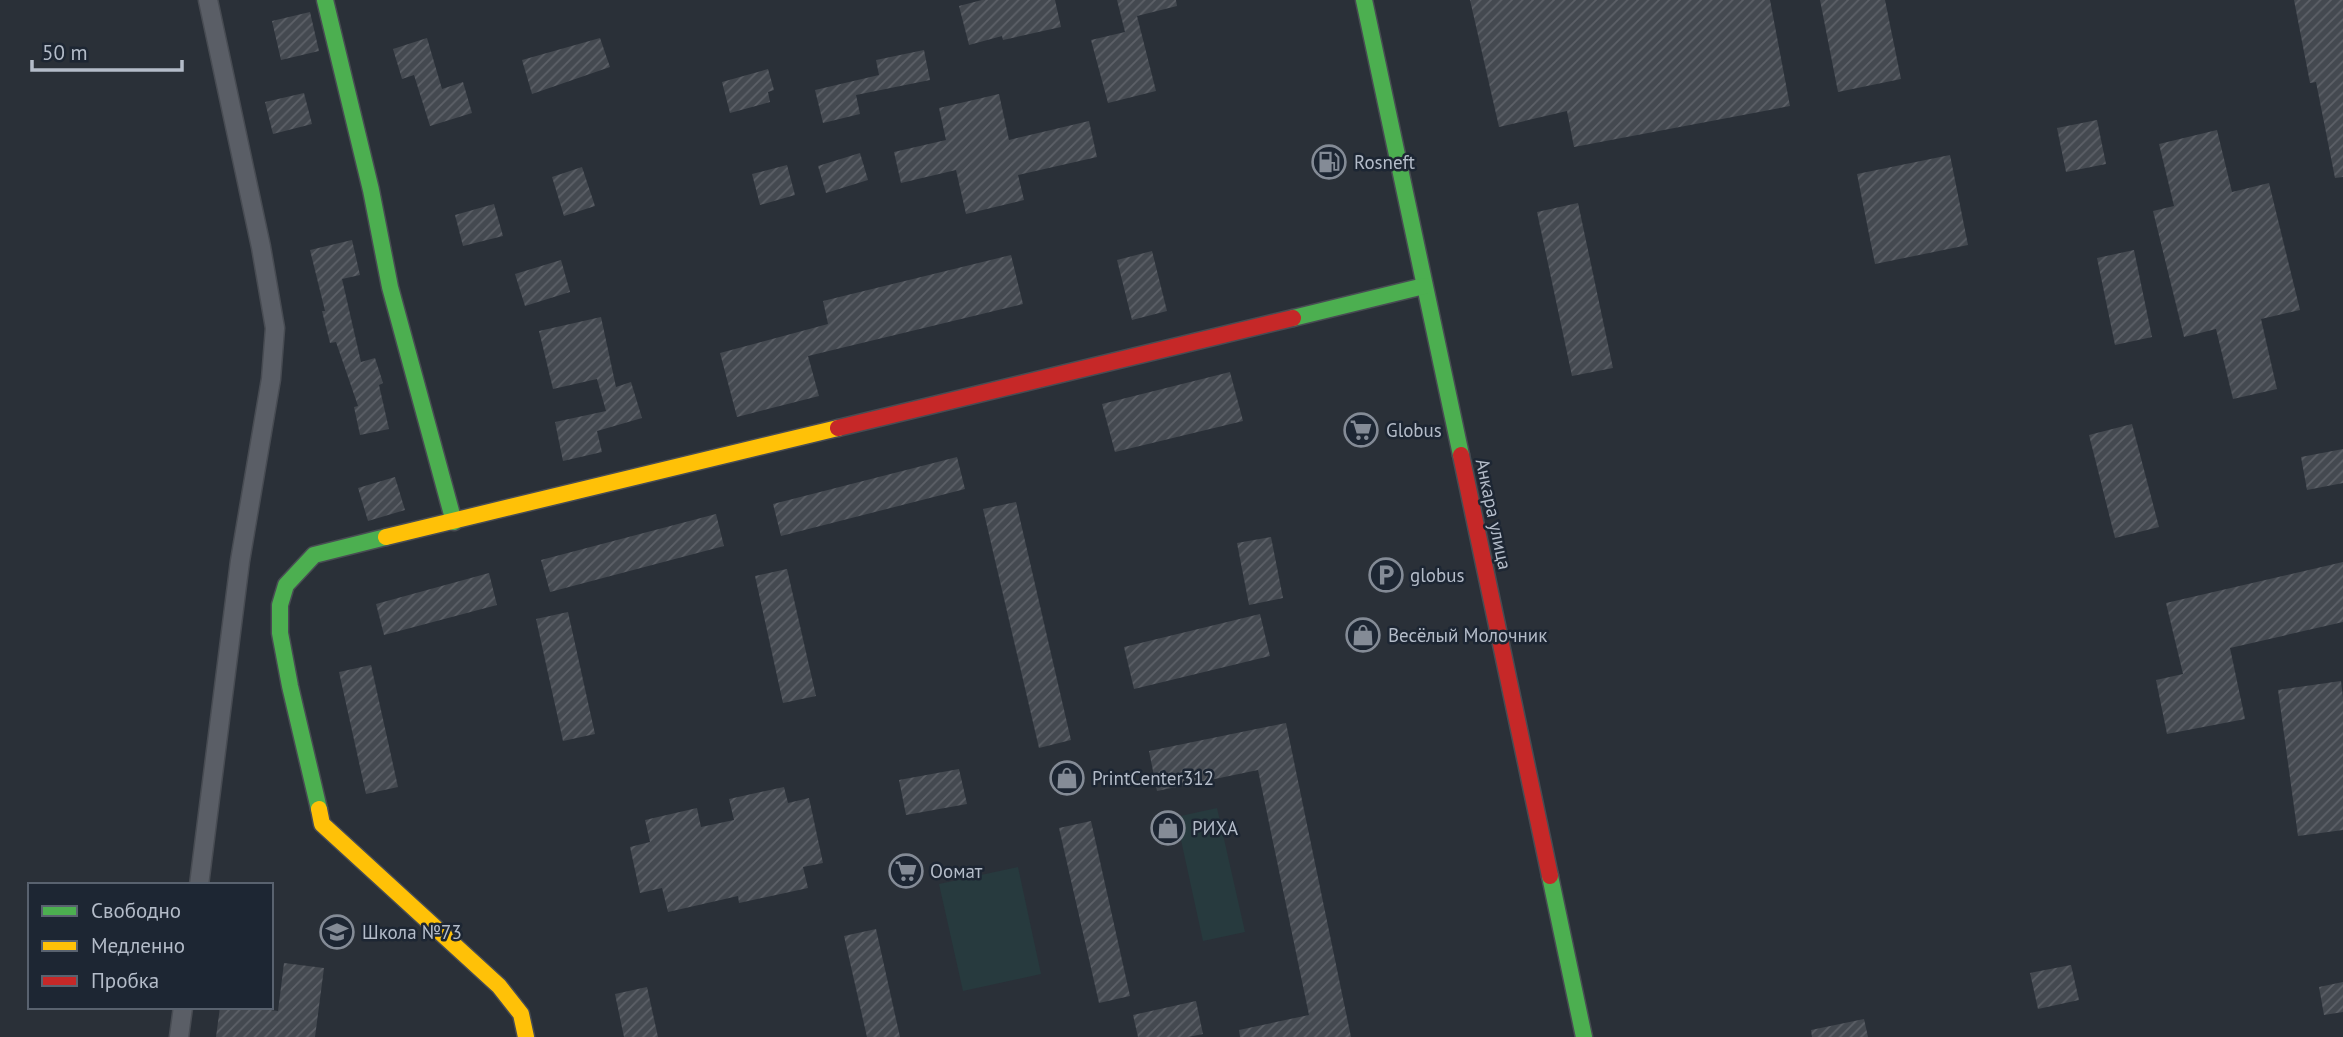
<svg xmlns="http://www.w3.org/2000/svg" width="2343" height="1037" font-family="'PT Sans',sans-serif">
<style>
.park{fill:#273a3e}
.building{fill:url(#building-hatch)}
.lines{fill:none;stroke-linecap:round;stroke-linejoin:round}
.street-casing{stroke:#484c53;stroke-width:21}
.fast-casing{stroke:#484c53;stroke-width:19}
.slow-casing{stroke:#484c53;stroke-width:19}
.jam-casing{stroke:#484c53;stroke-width:19}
.street{stroke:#5a5e66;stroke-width:18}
.fast{stroke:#4caf50;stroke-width:16}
.slow{stroke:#ffc107;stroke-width:16}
.jam{stroke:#c62828;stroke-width:16}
.labels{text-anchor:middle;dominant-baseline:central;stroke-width:5;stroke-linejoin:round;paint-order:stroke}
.poi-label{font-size:19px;fill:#b4bcc9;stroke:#1d2633;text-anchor:start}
.street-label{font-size:19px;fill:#b4bcc9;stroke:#1d2633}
</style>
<defs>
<pattern id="building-hatch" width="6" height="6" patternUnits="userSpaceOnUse" patternTransform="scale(1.75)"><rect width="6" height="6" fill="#444950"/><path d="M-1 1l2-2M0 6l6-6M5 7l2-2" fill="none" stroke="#5d6168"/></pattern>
</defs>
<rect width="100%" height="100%" fill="#2a3038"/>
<g class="park">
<path d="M1217,808L1245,932L1203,941L1176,817Z"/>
<path d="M1018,867L1041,974L963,991L939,884Z"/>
</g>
<g class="building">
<path d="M982,0H1055L1061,27L1003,40L1002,36L969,45L959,6Z"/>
<path d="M1117,0H1176L1177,6L1137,16L1156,91L1108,103L1091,40L1125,32Z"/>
<path d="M1470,0H1770L1790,106L1574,147L1567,111L1499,127Z"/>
<path d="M1820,0H1885L1901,79L1838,92Z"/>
<path d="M2294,0H2343V177L2335,178L2316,82L2310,83Z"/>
<path d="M310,12L319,51L281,60L272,21Z"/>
<path d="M427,38L442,89L463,82L472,113L430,126L414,75L402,79L393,49Z"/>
<path d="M600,38L610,67L532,94L522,60Z"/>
<path d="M924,50L930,80L856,95L860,114L823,123L815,90L879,75L876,60Z"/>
<path d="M768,69L774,90L768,92L770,102L730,113L722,82Z"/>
<path d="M304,93L312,124L273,134L265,102Z"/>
<path d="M999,94L1009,140L1089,121L1097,157L1018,175L1024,200L966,214L956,170L901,183L894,152L946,140L939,108Z"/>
<path d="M2097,120L2106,164L2066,172L2057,128Z"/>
<path d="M2217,130L2232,192L2269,183L2300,310L2261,319L2277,389L2233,399L2216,329L2184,337L2153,211L2174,206L2159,144Z"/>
<path d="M860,153L868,180L826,193L818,166Z"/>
<path d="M1950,155L1968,245L1875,264L1857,174Z"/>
<path d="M787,165L795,195L760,205L752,174Z"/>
<path d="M582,167L595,206L564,216L552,177Z"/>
<path d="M1578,203L1613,368L1572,376L1537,212Z"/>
<path d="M494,204L503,236L463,246L455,215Z"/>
<path d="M352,240L360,275L342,279L361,362L375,358L383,383L379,385L389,429L360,435L354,407L358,406L336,342L330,343L322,311H325L310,250Z"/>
<path d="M2134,250L2152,337L2115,345L2097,258Z"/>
<path d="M1152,251L1167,311L1132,320L1117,260Z"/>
<path d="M1011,255L1023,304L808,356L819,396L737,417L720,353L828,324L823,301Z"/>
<path d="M561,260L570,292L525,306L515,274Z"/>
<path d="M601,317L616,387L631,382L642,418L597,431L602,452L563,461L555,422L606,411L597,379L553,389L539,331Z"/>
<path d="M1230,372L1243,421L1115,452L1102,404Z"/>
<path d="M2132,424L2159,527L2115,538L2089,435Z"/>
<path d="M2343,449V483L2307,490L2301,457Z"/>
<path d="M957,457L965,489L781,536L773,504Z"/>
<path d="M395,477L405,510L368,521L358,488Z"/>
<path d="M1016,502L1071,740L1039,748L983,509Z"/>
<path d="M716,514L724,546L550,592L541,560Z"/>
<path d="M1271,537L1283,598L1249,605L1237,543Z"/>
<path d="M2343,562V622L2230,648L2245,719L2167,734L2156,680L2183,674L2166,603Z"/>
<path d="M787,569L816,696L783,703L755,576Z"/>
<path d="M489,573L497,605L384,635L376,604Z"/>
<path d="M568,612L595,734L563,741L536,619Z"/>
<path d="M1260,614L1270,656L1134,689L1124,647Z"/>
<path d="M371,665L398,787L366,794L339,672Z"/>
<path d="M2341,681L2343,698V830L2298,836L2278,690Z"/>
<path d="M1286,723L1351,1037H1240L1239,1030L1309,1015L1258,770L1157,791L1149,751Z"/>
<path d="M959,769L967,804L906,815L899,780Z"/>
<path d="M784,787L788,803L809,798L823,863L803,867L808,888L739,903L738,896L668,912L662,888L640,893L630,847L650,842L645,820L697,808L701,827L734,820L729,799Z"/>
<path d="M1091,821L1130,996L1099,1003L1059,828Z"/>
<path d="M876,929L900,1037H867L844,936Z"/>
<path d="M284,963L324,968L315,1037H216L220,1007H246L278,1011Z"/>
<path d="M2071,965L2079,1000L2038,1009L2030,973Z"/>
<path d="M2343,982V1012L2324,1015L2319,987Z"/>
<path d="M647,987L658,1037H624L615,994Z"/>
<path d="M1196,1001L1203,1034L1188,1037H1138L1133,1015Z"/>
<path d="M1864,1019L1868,1037H1812L1811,1030Z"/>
</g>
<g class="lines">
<defs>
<g id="street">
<path d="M199,885L240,561L271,379L275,328L261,247L208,0"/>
<path d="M179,1037L183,1007"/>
</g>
<g id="fast">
<path d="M325,0L371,190L390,287L454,522"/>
<path d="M1364,0L1461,455"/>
<path d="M1293,318L1424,286"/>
<path d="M319,809L290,686L280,633V605L286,585L314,555L386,537"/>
<path d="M1550,876L1584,1037"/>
</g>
<g id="slow">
<path d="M386,537L838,428"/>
<path d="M319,809L322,824L499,986L521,1014L526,1037"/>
</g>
<g id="jam">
<path d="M838,428L1293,318"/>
<path d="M1461,455L1550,876"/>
</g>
</defs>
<use href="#street" class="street-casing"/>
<use href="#fast" class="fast-casing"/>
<use href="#slow" class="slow-casing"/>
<use href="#jam" class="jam-casing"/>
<use href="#street" class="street"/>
<use href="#fast" class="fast"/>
<use href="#slow" class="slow"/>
<use href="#jam" class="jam"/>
</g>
<defs>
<symbol id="fuel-ring" viewBox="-11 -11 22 22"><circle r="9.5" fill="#1d2633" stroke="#848b96" stroke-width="1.5"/><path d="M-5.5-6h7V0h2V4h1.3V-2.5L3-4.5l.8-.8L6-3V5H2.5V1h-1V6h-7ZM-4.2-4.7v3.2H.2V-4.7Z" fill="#848b96"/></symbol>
<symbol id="supermarket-ring" viewBox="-11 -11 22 22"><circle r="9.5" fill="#1d2633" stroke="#848b96" stroke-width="1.5"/><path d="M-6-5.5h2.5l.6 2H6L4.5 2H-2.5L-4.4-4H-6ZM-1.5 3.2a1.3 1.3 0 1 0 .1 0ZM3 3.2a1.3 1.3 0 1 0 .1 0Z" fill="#848b96"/></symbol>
<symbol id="parking-ring" viewBox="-11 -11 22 22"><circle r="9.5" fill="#1d2633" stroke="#848b96" stroke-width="1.5"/><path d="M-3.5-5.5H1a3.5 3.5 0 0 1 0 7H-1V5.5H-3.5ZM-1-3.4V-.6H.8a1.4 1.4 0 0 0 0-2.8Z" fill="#848b96"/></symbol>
<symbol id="shop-ring" viewBox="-11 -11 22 22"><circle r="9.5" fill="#1d2633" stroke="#848b96" stroke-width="1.5"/><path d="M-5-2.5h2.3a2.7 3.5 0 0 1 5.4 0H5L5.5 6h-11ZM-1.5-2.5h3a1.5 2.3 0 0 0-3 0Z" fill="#848b96"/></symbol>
<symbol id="school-ring" viewBox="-11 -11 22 22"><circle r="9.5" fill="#1d2633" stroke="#848b96" stroke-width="1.5"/><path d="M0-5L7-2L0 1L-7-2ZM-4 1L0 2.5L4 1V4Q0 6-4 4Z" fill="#848b96"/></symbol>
</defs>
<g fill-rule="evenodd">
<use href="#fuel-ring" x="1310" y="143" width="38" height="38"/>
<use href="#supermarket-ring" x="1342" y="411" width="38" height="38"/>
<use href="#parking-ring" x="1367" y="556" width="38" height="38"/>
<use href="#shop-ring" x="1344" y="616" width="38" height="38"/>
<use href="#shop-ring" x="1048" y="759" width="38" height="38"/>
<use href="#shop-ring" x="1149" y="809" width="38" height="38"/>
<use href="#supermarket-ring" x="887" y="852" width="38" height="38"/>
<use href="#school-ring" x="318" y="913" width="38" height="38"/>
</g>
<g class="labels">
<g class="poi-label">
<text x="1354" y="162">Rosneft</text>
<text x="1386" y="430">Globus</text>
<text x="1410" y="575">globus</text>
<text x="1388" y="635">Весёлый Молочник</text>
<text x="1092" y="778">PrintCenter312</text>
<text x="1192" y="828">РИХА</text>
<text x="930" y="871">Оомат</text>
<text x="362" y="932">Школа №73</text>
</g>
<g class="street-label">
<text transform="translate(1494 514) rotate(78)">Анкара улица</text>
</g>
</g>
<rect x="28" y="883" width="245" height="126" fill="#1d2633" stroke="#59626f" stroke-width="2"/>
<rect x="42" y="906" width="35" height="10" fill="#4caf50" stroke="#59626f" stroke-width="2"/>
<text x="91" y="918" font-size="21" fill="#b4bcc9">Свободно</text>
<rect x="42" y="941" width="35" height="10" fill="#ffc107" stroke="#59626f" stroke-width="2"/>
<text x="91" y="953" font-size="21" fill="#b4bcc9">Медленно</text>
<rect x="42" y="976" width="35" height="10" fill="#c62828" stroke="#59626f" stroke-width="2"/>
<text x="91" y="988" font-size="21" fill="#b4bcc9">Пробка</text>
<path d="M32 60v10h150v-10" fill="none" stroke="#b4bcc9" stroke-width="3.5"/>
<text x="42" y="60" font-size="21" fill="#b4bcc9" stroke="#1d2633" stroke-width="5" paint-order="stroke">50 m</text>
</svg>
